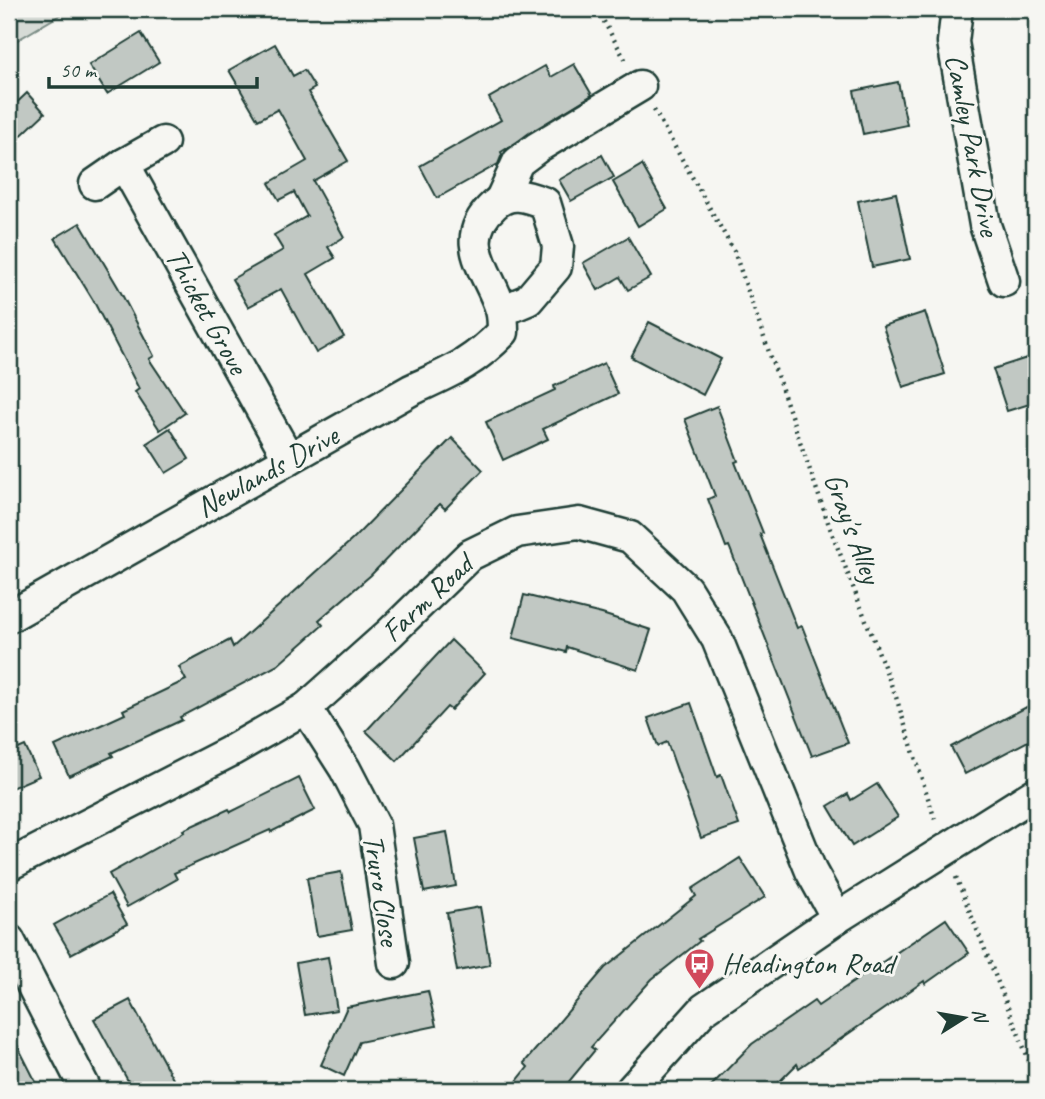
<svg xmlns="http://www.w3.org/2000/svg" width="1045" height="1099" font-family="Caveat,sans-serif">
<style>
.green{fill:#d6dbd6;stroke:#7a8c85;stroke-width:2}
.building{fill:#c1c8c3;stroke:#1f3d34;stroke-width:2}
.lines{fill:none;stroke-linecap:round;stroke-linejoin:round}
.minor-casing{stroke:#1f3d34;stroke-width:35}
.path{stroke:#1f3d34;stroke-width:4.5;stroke-dasharray:2 5;stroke-linecap:butt}
.minor{stroke:#f6f6f2;stroke-width:30}
.labels{text-anchor:middle;dominant-baseline:central;stroke-width:6;stroke-linejoin:round;paint-order:stroke}
.street-label{font-size:30px;fill:#1f3d34;stroke:#f6f6f2}
.poi-label{font-size:30px;fill:#1f3d34;stroke:#f6f6f2;text-anchor:start}
</style>
<rect width="100%" height="100%" fill="#f6f6f2"/>
<filter id="ink" filterUnits="userSpaceOnUse"><feTurbulence type="fractalNoise" baseFrequency=".0143" numOctaves="2"/><feDisplacementMap in="SourceGraphic" scale="14" xChannelSelector="R" yChannelSelector="G"/><feConvolveMatrix kernelMatrix="1 2 1 2 8 2 1 2 1" color-interpolation-filters="sRGB"/></filter>
<g filter="url(#ink)">
<path class="green" d="M9,9H70L9,45Z"/>
<g class="building">
<path d="M141,33L159,62L107,94L89,65Z"/>
<path d="M275,44L293,76L304,70L315,88L308,92L348,161L313,181L344,237L328,247L335,258L308,274L344,337L316,353L281,289L248,307L232,279L283,250L274,235L307,216L294,192L279,200L269,183L307,161L278,109L258,120L229,70Z"/>
<path d="M574,64L592,95L501,152L502,154L498,164L437,198L420,166L501,120L489,98L545,66L551,77Z"/>
<path d="M898,82L907,125L863,134L854,91Z"/>
<path d="M27,93L45,113L9,147V110Z"/>
<path d="M602,155L614,177L571,201L559,180Z"/>
<path d="M642,165L667,209L638,226L613,182Z"/>
<path d="M896,193L910,259L872,267L858,201Z"/>
<path d="M80,223L118,287L154,356L149,359L185,413L160,430L135,392L139,389L93,300L55,238Z"/>
<path d="M628,237L651,277L628,290L620,277L598,290L583,263Z"/>
<path d="M925,312L945,374L903,387L883,326Z"/>
<path d="M649,322L721,359L703,395L631,357Z"/>
<path d="M1036,355V402L1007,411L993,369Z"/>
<path d="M604,363L618,394L543,429L548,439L503,460L486,422L555,390L554,386Z"/>
<path d="M717,406L738,461L735,462L763,533L760,534L797,628L802,626L848,743L812,756L729,546L726,547L708,499L715,496L685,419Z"/>
<path d="M170,428L189,459L166,473L147,443Z"/>
<path d="M452,438L483,470L445,509L440,504L371,575L319,620L323,625L278,665L180,717L182,720L111,753L113,756L69,776L55,746L125,714L123,710L186,680L179,667L230,640L233,647L353,539Z"/>
<path d="M524,595L602,614L651,630L638,670L567,647L566,652L513,638Z"/>
<path d="M451,640L485,673L451,710L447,707L397,761L366,731Z"/>
<path d="M1036,702V737L965,774L951,747Z"/>
<path d="M691,703L717,777L721,775L739,825L701,838L667,742L658,746L648,718Z"/>
<path d="M25,746L39,776L9,789V753Z"/>
<path d="M299,778L315,810L271,832L270,830L174,873L177,879L127,907L109,874L184,832L183,830L229,809L231,812Z"/>
<path d="M877,784L898,817L852,846L828,806L848,794L851,800Z"/>
<path d="M447,832L456,886L424,892L414,838Z"/>
<path d="M740,858L765,897L698,939L700,941L652,979L591,1047L595,1050L562,1090H510L528,1067L524,1063L605,968L696,896L692,889Z"/>
<path d="M341,872L352,930L317,936L307,878Z"/>
<path d="M110,894L127,924L71,954L54,925Z"/>
<path d="M480,907L490,965L457,971L447,913Z"/>
<path d="M946,919L969,953L925,984L924,981L799,1068L797,1064L771,1090H707L752,1044L814,1001L818,1006Z"/>
<path d="M328,957L337,1010L305,1015L296,963Z"/>
<path d="M428,991L436,1026L359,1042L344,1076L321,1065L347,1007Z"/>
<path d="M130,1000L179,1090H133L94,1019Z"/>
<path d="M9,1029L40,1090H9Z"/>
</g>
<g class="lines">
<defs>
<g id="minor">
<path d="M957,9L953,42L985,225L1004,281"/>
<path d="M124,164L289,459"/>
<path d="M95,184L124,164L163,142"/>
<path d="M501,199L518,162L538,147L640,86"/>
<path d="M9,617L411,390C450,372 472,364 503,332C503,325 503,317 501,310C490,272 454,242 494,205C510,190 526,196 545,203L558,246L556,267L528,300L502,311"/>
<path d="M306,708L345,769L374,825L394,963"/>
<path d="M9,865L229,752L306,708L390,633L470,555L517,532L579,523L630,537L686,589L717,639L811,871L837,918"/>
<path d="M9,940L86,1090"/>
<path d="M631,1090L704,1009L837,918L1036,793"/>
</g>
</defs>
<use href="#minor" class="minor-casing"/>
<g class="path">
<path d="M597,9L627,63"/>
<path d="M654,110L734,251L830,528L896,697L936,823"/>
<path d="M956,877L1036,1078"/>
</g>
<use href="#minor" class="minor"/>
</g>
</g>
<defs>
<symbol id="bus-pin" viewBox="-11 -11 22 30"><path d="M0 17L-7.5 6A9.5 9.5 0 1 1 7.5 6Z" fill="#d1495b" stroke="#f6f6f2"/><path d="M-5-6H5V4H4V6H2V4H-2V6H-4V4H-5ZM-3.5-4V0h7V-4ZM-3.5 1.2v1.5H-2V1.2ZM2 1.2v1.5H3.5V1.2Z" fill="#fff"/></symbol>
</defs>
<g fill-rule="evenodd">
<use href="#bus-pin" x="682" y="946" width="35" height="47"/>
</g>
<g class="labels">
<g class="street-label">
<text transform="translate(973 145) rotate(79)">Camley Park Drive</text>
<text transform="translate(207 311) rotate(61)">Thicket Grove</text>
<text transform="translate(267 471) rotate(-29)">Newlands Drive</text>
<text transform="translate(853 528) rotate(70)">Gray's Alley</text>
<text transform="translate(427 598) rotate(-43)">Farm Road</text>
<text transform="translate(382 890) rotate(81)">Truro Close</text>
</g>
<g class="poi-label">
<text x="722" y="963">Headington Road</text>
</g>
</g>
<rect width="1045" height="1099" fill="none" stroke="#f6f6f2" stroke-width="35"/>
<rect x="18" y="18" width="1010" height="1064" fill="none" stroke="#1f3d34" stroke-width="2.5" filter="url(#ink)"/>
<g transform="translate(964 1018) rotate(79)" stroke="#f6f6f2" stroke-width="5" paint-order="stroke">
<path d="M0-5L12 26L0 18L-12 26Z" fill="#1f3d34"/>
<text y="-10" font-size="19" font-weight="bold" text-anchor="middle" fill="#1f3d34">N</text>
</g>
<path d="M49 77v10h208v-10" fill="none" stroke="#1f3d34" stroke-width="3.5"/>
<text x="60" y="77" font-size="21" fill="#1f3d34" stroke="#f6f6f2" stroke-width="5" paint-order="stroke">50 m</text>
</svg>
